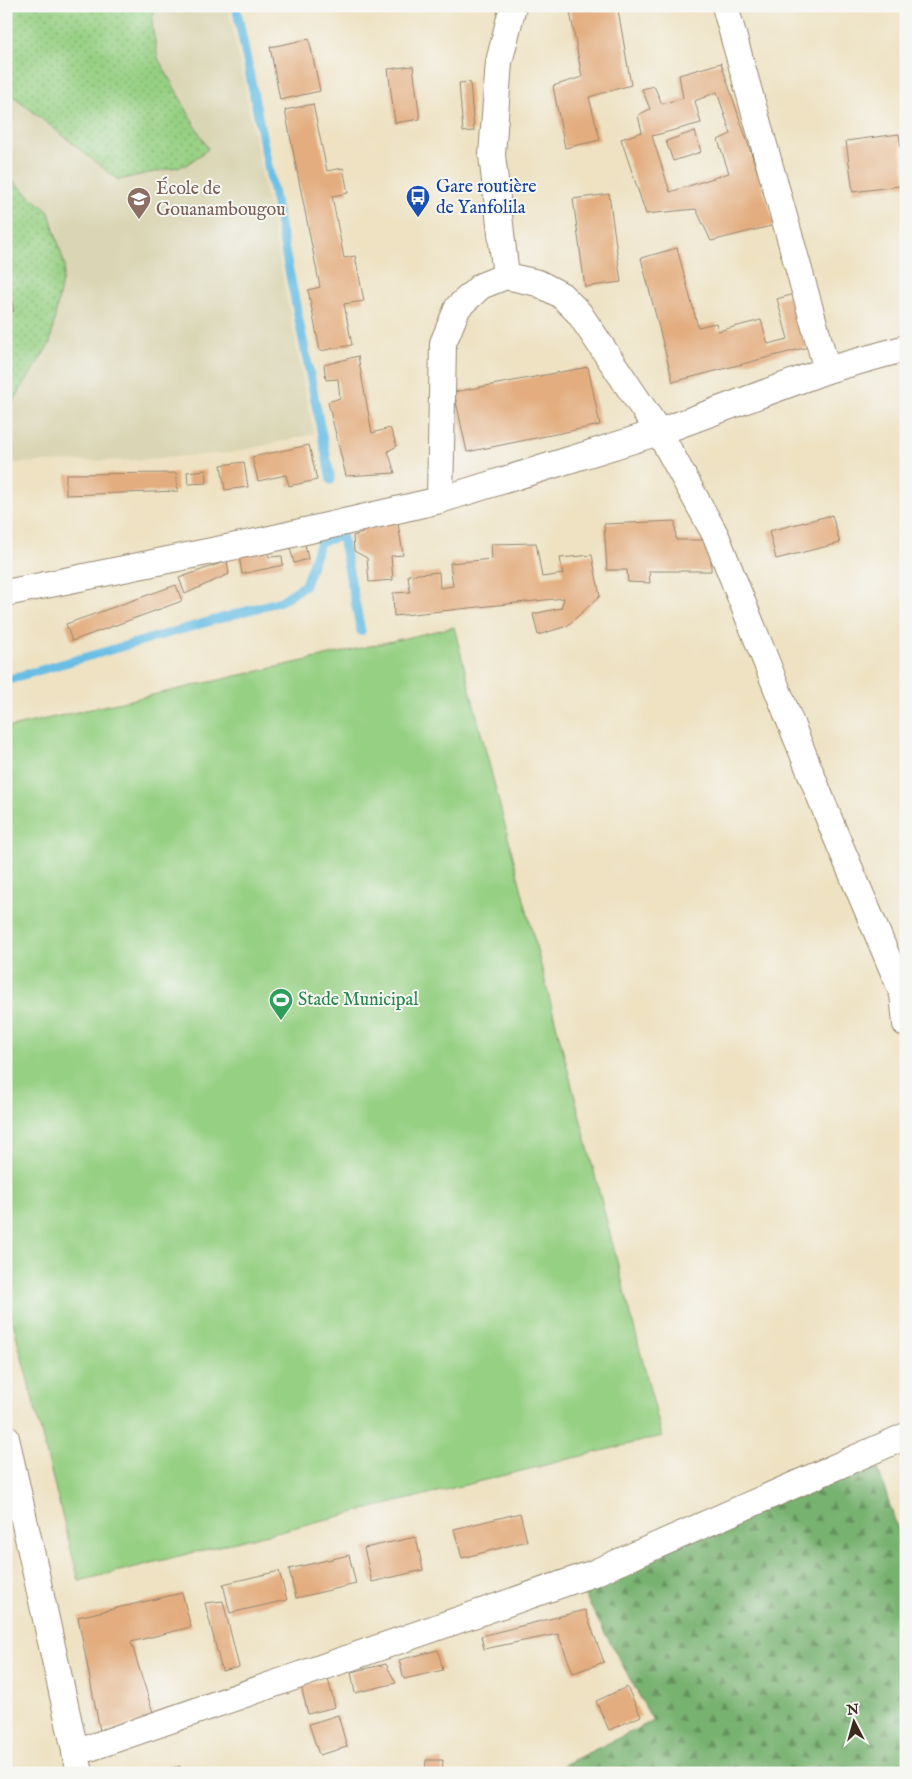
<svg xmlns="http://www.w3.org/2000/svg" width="912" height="1779" font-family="'IM FELL English',serif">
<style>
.built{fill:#dad5b4}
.forest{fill:url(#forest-firs);stroke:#5a6e48}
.park{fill:url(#park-dots);stroke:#687d50}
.pitch{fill:#96d083;stroke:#687d50}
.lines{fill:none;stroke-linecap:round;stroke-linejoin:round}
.stream{stroke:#67bee4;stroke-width:9}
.building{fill:#e3ad7f;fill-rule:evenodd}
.street-casing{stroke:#948670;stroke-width:28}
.street{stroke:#fff;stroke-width:26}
.labels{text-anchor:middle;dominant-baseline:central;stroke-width:4;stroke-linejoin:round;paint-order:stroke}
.transit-label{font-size:18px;fill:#164399;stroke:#f6f6f2;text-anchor:start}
.education-label{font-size:18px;fill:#785e54;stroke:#f6f6f2;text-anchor:start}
.leisure-label{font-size:18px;fill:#27864d;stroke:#f6f6f2;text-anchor:start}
</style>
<defs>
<pattern id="forest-firs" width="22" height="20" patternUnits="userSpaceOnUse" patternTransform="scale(1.25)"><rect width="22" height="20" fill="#78b271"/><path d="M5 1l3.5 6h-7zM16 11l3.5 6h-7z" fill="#64915c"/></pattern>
<pattern id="park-dots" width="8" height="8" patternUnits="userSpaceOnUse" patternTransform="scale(1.25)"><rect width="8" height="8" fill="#96d083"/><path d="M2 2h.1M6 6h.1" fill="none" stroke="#7ca96b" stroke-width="1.8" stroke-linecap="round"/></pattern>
</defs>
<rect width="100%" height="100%" fill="#f6f6f2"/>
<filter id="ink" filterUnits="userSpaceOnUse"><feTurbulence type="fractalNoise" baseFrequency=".02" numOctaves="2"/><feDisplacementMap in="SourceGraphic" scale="10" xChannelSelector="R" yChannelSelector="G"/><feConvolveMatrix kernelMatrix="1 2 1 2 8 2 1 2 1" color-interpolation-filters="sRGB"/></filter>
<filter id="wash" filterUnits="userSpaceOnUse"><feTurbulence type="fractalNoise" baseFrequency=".0096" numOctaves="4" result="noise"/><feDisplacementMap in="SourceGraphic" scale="20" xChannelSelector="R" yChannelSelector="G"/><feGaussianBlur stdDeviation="1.12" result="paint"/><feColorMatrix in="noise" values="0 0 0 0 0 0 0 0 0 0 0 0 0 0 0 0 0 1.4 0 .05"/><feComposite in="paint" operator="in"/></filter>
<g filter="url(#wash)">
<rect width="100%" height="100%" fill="#eee2c3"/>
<path class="built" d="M6,6H228L314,434L231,453L132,460L6,463Z"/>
<path class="forest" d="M871,1448L906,1554V1773H547L653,1721L583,1593Z"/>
<g class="park">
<path d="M6,6H154L152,25L158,58L208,149L186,165L118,180L6,90Z"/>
<path d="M12,180L49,212L65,266L50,343L6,413V304L13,297L6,276V201Z"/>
</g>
<path class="pitch" d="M454,627L662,1436L79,1581L6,1295V728Z"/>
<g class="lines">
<g class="stream">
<path d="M236,6L331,480"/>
<path d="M341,532L361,631"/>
<path d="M6,680L281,601L305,585L320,542L342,536"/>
</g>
</g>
<g id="blocks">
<g class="building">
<path d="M569,6H629L618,10L631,85L589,97L600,140L565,148L553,86L582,77Z"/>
<path d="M309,39L320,91L280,100L270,47Z"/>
<path d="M721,63L775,225L711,241L696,209L646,214L621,139L642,132L638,115L650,109L642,89L654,86L662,104L683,98L679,75ZM717,92L731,134L718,140L729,173L670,192L652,136L701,123L695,101Z"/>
<path d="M413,66L420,119L395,123L388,69Z"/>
<path d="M470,82L474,131L463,132L459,83Z"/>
<path d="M313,104L327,171L343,168L348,193L332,196L344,258L355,256L364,301L344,304L352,345L320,351L308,290L320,287L285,110Z"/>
<path d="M695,131L701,152L673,161L666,141Z"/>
<path d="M899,134L906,185L853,192L846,141Z"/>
<path d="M609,194L621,282L585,287L573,199Z"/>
<path d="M677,248L698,327L716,323L718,331L761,320L768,344L788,339L777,299L798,293L812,346L673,382L641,258Z"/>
<path d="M6,280L14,311L6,313Z"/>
<path d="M358,356L372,433L390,428L397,446L388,451L395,473L346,476L328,402L340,398L338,379L326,380L324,365Z"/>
<path d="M588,367L600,425L467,452L454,392Z"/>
<path d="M309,445L317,480L289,486L286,475L258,481L252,457Z"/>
<path d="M244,462L248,487L225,490L221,465Z"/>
<path d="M206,470L207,483L188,484L187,472Z"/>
<path d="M176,473L178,491L66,495V474Z"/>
<path d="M832,515L840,543L776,559L769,531Z"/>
<path d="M397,516L403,555L391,556L393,580L369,582L367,558L354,551L353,536L363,533L362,519Z"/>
<path d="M675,521L676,540H704L711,553V571H649L650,583L628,582L627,570H607L604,524Z"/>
<path d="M536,543L542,577L563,574L560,558L592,555L600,596L567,626L538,635L533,614L561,608L564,598L394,616L393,593L410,592L408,575L439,572L440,588L453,586L450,563L492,559L491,544Z"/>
<path d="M305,544L308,559L294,563L290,548Z"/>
<path d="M267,550L269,557L282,556L283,565L242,574L239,555Z"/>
<path d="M227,561L229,574L185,594L179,578Z"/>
<path d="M176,585L182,601L72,641L66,624Z"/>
<path d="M520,1513L527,1541L462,1558L454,1529Z"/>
<path d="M416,1537L423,1570L372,1582L364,1548Z"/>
<path d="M349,1555L356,1584L296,1598L289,1569Z"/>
<path d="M279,1571L287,1600L230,1613L223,1584Z"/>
<path d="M182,1593L191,1627L131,1642L155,1719L100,1731L78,1617Z"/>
<path d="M223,1601L239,1667L222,1671L205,1603Z"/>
<path d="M585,1610L604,1662L573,1673L558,1634L484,1649L481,1636Z"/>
<path d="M438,1650L443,1670L404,1679L399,1660Z"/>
<path d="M386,1664L396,1683L355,1693L351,1672Z"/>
<path d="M328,1679L335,1707L308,1714L301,1686Z"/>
<path d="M627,1687L641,1716L609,1730L596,1701Z"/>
<path d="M338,1715L347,1747L319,1755L309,1724Z"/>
<path d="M426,1760H443L442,1773H425Z"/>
<path d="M180,1766L181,1773H152V1772Z"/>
</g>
</g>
</g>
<g filter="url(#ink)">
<use href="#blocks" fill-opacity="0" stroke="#948670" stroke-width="1"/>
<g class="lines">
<defs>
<g id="street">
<path d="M513,6L499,62L492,155L506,276L538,283L561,295L579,313L659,432L716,536L833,829L903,994L906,1024"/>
<path d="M725,6L827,370"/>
<path d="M440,500L443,343L458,307L481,286L506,276"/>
<path d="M6,593L266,540L440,500L659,432L827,370L906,348"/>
<path d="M6,1438L80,1773"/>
<path d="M75,1753L594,1573L906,1436"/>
</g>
</defs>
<use href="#street" class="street-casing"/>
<use href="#street" class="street"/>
</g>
</g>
<defs>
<symbol id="bus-pin" viewBox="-11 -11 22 30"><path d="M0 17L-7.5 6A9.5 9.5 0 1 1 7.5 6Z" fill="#1a4fb4" stroke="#f6f6f2"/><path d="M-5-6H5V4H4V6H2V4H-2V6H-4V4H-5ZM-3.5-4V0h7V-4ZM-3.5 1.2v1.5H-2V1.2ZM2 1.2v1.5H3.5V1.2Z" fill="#fff"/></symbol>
<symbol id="school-pin" viewBox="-11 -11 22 30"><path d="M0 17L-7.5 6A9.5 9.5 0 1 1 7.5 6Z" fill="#8d6e63" stroke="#f6f6f2"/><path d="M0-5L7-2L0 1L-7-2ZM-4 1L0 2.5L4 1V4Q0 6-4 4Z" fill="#fff"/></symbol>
<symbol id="stadium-pin" viewBox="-11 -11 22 30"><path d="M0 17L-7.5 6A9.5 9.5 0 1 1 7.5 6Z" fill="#2e9e5b" stroke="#f6f6f2"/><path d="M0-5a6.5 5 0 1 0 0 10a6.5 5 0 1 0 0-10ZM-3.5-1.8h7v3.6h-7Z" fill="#fff"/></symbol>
</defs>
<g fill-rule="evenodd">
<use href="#bus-pin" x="404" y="183" width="28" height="38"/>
<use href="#school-pin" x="125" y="185" width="28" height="38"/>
<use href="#stadium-pin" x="267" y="986" width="28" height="38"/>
</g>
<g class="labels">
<g class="transit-label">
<text x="436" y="187">Gare routière<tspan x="436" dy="21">de Yanfolila</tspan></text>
</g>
<g class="education-label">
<text x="156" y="189">École de<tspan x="156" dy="21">Gouanambougou</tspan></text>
</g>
<g class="leisure-label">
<text x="298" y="1000">Stade Municipal</text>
</g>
</g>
<rect width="912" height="1779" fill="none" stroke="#f6f6f2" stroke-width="25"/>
<g transform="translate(854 1722) rotate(354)" stroke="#f6f6f2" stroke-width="4" paint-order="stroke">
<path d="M0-4L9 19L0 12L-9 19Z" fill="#3b2a1e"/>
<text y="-8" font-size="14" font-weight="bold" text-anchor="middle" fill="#3b2a1e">N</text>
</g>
</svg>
